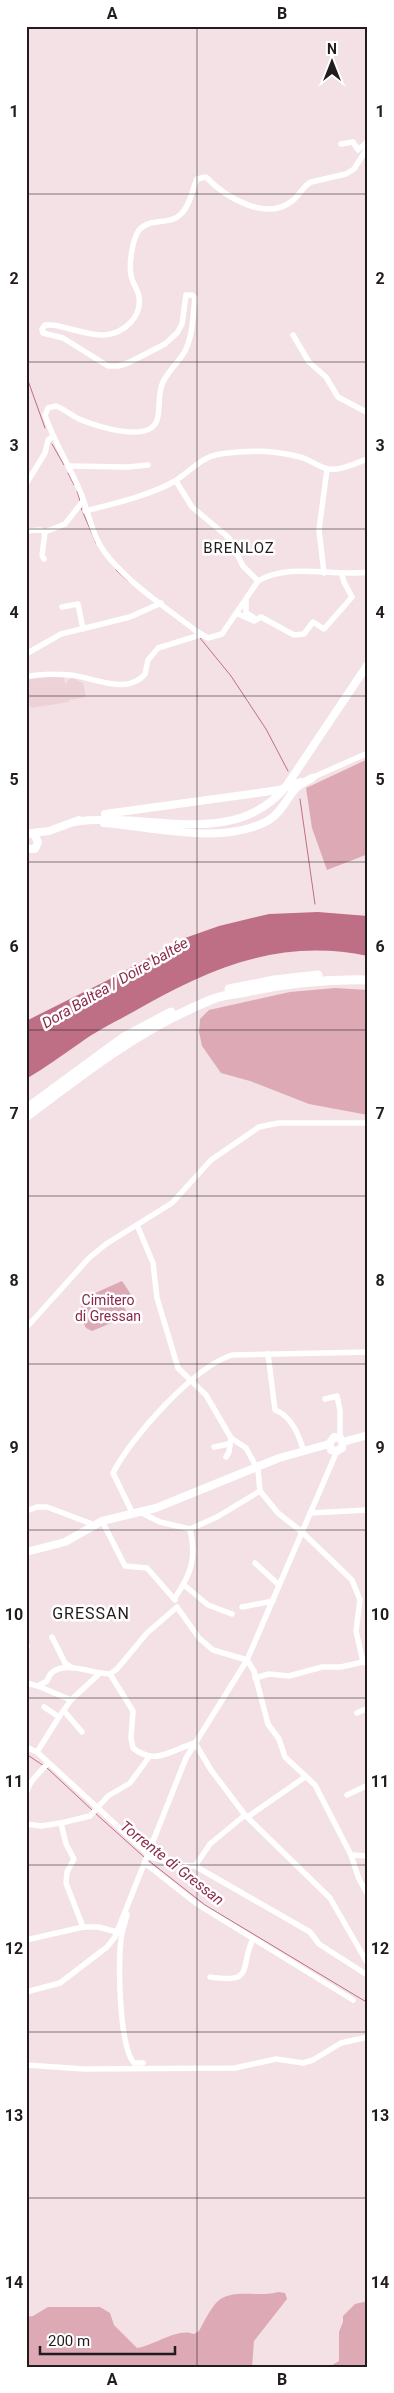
<svg xmlns="http://www.w3.org/2000/svg" width="394" height="2393" font-family="Roboto,sans-serif">
<style>
.built{fill:#edd2d8}
.green{fill:#dda9b5}
.water{fill:#bf6f85}
.lines{fill:none;stroke-linecap:round;stroke-linejoin:round}
.stream{stroke:#bf6f85;stroke-width:1}
.minor{stroke:#fff;stroke-width:5.5}
.major{stroke:#fff;stroke-width:8}
.highway{stroke:#fff;stroke-width:9}
.grid{fill:none;stroke:#231c1e;stroke-width:1;stroke-opacity:0.55}
.labels{text-anchor:middle;dominant-baseline:central;stroke-width:5;stroke-linejoin:round;paint-order:stroke}
.park-label{font-size:14px;fill:#88274a;stroke:#fff}
.neighbourhood-label{font-size:15px;letter-spacing:1px;fill:#231c1e;stroke:#fff}
.water-label{font-size:15px;font-style:italic;fill:#8b2a4d;stroke:#fff}
.quarter-label{font-size:16px;letter-spacing:1px;fill:#231c1e;stroke:#fff}
.neatline{fill:none;stroke:#231c1e;stroke-width:2}
.grid-label{font-size:16px;text-anchor:middle;font-weight:bold;fill:#231c1e}
</style>
<rect width="100%" height="100%" fill="#f3e1e5"/>
<path class="built" d="M36,676L64,677L65,685L69,679L73,678L83,683L86,697L69,700V702L31,708L26,700V678Z"/>
<g class="green">
<path d="M368,759V854L327,870L312,828L306,788Z"/>
<path d="M335,988L368,990V1115L309,1104L250,1081L221,1073L202,1046L199,1032L200,1019L209,1010L290,992Z"/>
<path d="M122,1281L134,1299L123,1304L128,1316L92,1331L86,1328L79,1313L82,1304L96,1298L93,1294Z"/>
<path d="M278,2292L285,2293L287,2299L254,2341L252,2367H26V2317L33,2316L48,2307H100L110,2313L114,2325L137,2348C155,2345 179,2327 194,2334L199,2331C204,2322 209,2311 216,2303C230,2287 260,2298 278,2292Z"/>
<path d="M368,2301V2367H329L339,2361V2332L343,2322V2316L355,2304Z"/>
</g>
<path class="water" d="M318,912L368,916V956C280,937 207,969 133,1012C115,1022 96,1031 80,1043C62,1055 45,1068 26,1079V1021L106,981L185,938L219,926L269,914Z"/>
<g class="lines">
<g class="stream">
<path d="M26,375L45,428"/>
<path d="M52,444L64,465"/>
<path d="M68,473L74,485"/>
<path d="M77,491L80,501"/>
<path d="M81,508L96,543"/>
<path d="M116,570L128,581"/>
<path d="M200,638L231,676L266,729L288,771"/>
<path d="M300,799L315,904"/>
<path d="M26,1754L44,1766"/>
<path d="M47,1768L92,1810"/>
<path d="M95,1813L144,1857"/>
<path d="M149,1861L205,1905L368,2003"/>
</g>
<g class="minor">
<path d="M341,144L353,142L358,150L368,141"/>
<path d="M368,147L354,169L346,174L311,182C303,186 300,195 292,201C266,222 225,197 206,177L197,179C192,190 190,206 181,214C170,226 150,217 139,230C132,240 129,264 131,275C132,283 138,289 139,297C142,317 124,333 105,335C88,336 69,327 52,325H45L42,329L43,333L63,338L108,366H118L128,363L165,344L177,333L182,324L186,295H192L195,298C193,315 193,335 185,351C179,362 168,371 163,382C157,395 161,408 157,420C149,444 96,426 79,419C71,415 64,409 56,406L48,408L45,415C54,442 69,465 80,491C91,517 91,538 111,560C135,588 167,608 196,631L208,638L222,634L258,581C290,562 333,577 368,572"/>
<path d="M293,335L309,362L326,377L338,397L368,413"/>
<path d="M68,466L128,467L148,465"/>
<path d="M176,481L192,507L229,538L243,566L258,581"/>
<path d="M26,484L45,453L48,440L52,437"/>
<path d="M85,511C113,504 151,495 175,481C191,471 201,457 220,454C246,450 275,450 300,457C309,459 318,467 328,469C341,471 355,463 368,459"/>
<path d="M26,531L40,530L45,532"/>
<path d="M44,559L42,555L45,532L65,524L83,501"/>
<path d="M324,573L319,530L327,469"/>
<path d="M246,600V613L253,617"/>
<path d="M62,607L78,604L83,629"/>
<path d="M236,613L254,621L261,617L294,635L304,634L313,622L324,629L352,597L344,582L342,575"/>
<path d="M26,654L61,634L130,617L161,603"/>
<path d="M26,677C39,674 56,674 70,675C93,677 127,696 145,674L148,660L158,648L200,635"/>
<path d="M309,779L368,753"/>
<path d="M137,1225L153,1263L157,1298L178,1368L206,1395L231,1438L246,1448L258,1470L260,1491L278,1513L302,1532L352,1580L360,1600L356,1631L363,1662"/>
<path d="M26,1328L89,1258L106,1244L172,1203L211,1160L259,1127L279,1123H368"/>
<path d="M268,1354L275,1410C291,1416 299,1435 303,1449"/>
<path d="M325,1399L337,1396L340,1410V1438"/>
<path d="M214,1447L229,1444"/>
<path d="M226,1457L229,1452L231,1438"/>
<path d="M26,1511L37,1507H47L95,1525"/>
<path d="M140,1512L160,1522L190,1529C197,1558 191,1575 174,1599"/>
<path d="M310,1513L368,1510"/>
<path d="M133,1514L113,1473C131,1437 194,1367 232,1355L368,1352"/>
<path d="M102,1521L125,1566L147,1568L175,1600"/>
<path d="M190,1529L217,1517L260,1491"/>
<path d="M255,1563L279,1585"/>
<path d="M184,1585L208,1605L232,1614"/>
<path d="M242,1607L273,1601"/>
<path d="M52,1637L65,1663L71,1667"/>
<path d="M26,1647L27,1646"/>
<path d="M110,1674L117,1669L147,1633L177,1607L199,1638L213,1650L247,1660L254,1671L268,1724L279,1739L285,1757L315,1785L351,1855L359,1879L368,1895"/>
<path d="M255,1678L269,1674L289,1676L322,1667H341L363,1662L368,1664"/>
<path d="M26,1683L38,1686L71,1700"/>
<path d="M38,1686L47,1681C53,1659 83,1670 100,1673"/>
<path d="M64,1711L82,1732"/>
<path d="M357,1713L368,1708"/>
<path d="M59,1717L71,1700L100,1673L110,1674L133,1711L131,1738L133,1748C155,1766 171,1750 195,1743L211,1770L245,1815L330,1898L368,1964"/>
<path d="M26,1747L37,1752L151,1857L179,1865L195,1866L310,1932L319,1944L364,1973H368"/>
<path d="M37,1752L59,1717L44,1707"/>
<path d="M26,1794C30,1779 39,1774 48,1763"/>
<path d="M347,1795L368,1785"/>
<path d="M249,1816L305,1777"/>
<path d="M61,1823L90,1816L108,1796L130,1783L149,1757"/>
<path d="M26,1824L41,1826L61,1823L66,1844L74,1859L67,1872L66,1883L83,1927L26,1940"/>
<path d="M351,1855L368,1856"/>
<path d="M145,1863L197,1904L353,2000"/>
<path d="M195,1866L210,1844L245,1815"/>
<path d="M127,1914C126,1921 123,1927 122,1933C117,1957 119,2046 134,2063H143"/>
<path d="M83,1927H98L117,1932"/>
<path d="M210,1977C256,1984 239,1967 253,1939"/>
<path d="M26,1992L60,1983L107,1947L115,1937L186,1758L247,1660L337,1451"/>
<path d="M26,2065L84,2069L235,2068L276,2059L303,2063L313,2060L341,2043L368,2037"/>
</g>
<g class="major">
<path d="M105,814L279,790L300,782"/>
<path d="M74,822C145,810 231,851 285,788L368,664"/>
<path d="M104,823C154,827 224,846 269,820C282,812 286,799 296,788C300,784 307,781 312,778"/>
<path d="M26,833L34,834L38,842L35,849H26"/>
<path d="M32,833L49,831L79,820"/>
<path d="M343,1442L368,1435"/>
<path d="M329,1444L331,1450L337,1451L342,1448L343,1442"/>
<path d="M26,1552L65,1542L102,1521L156,1508L279,1458L329,1444L334,1437L340,1438L343,1442"/>
</g>
<g class="highway">
<path d="M229,989L274,980L318,975"/>
<path d="M26,1109L124,1037L171,1012"/>
<path d="M26,1117C85,1072 143,1027 213,999C223,995 236,994 246,992C287,983 326,979 368,980"/>
</g>
</g>
<path class="grid" d="M197,26V2367M26,194H368M26,362H368M26,529H368M26,696H368M26,862H368M26,1030H368M26,1196H368M26,1364H368M26,1530H368M26,1698H368M26,1865H368M26,2032H368M26,2198H368"/>
<g class="labels">
<g class="park-label">
<text x="108" y="1300">Cimitero<tspan x="108" dy="16">di Gressan</tspan></text>
</g>
<g class="neighbourhood-label">
<text x="239" y="548">BRENLOZ</text>
</g>
<g class="water-label">
<text transform="translate(115 983) rotate(-30)">Dora Baltea / Doire baltée</text>
<text transform="translate(172 1863) rotate(38)">Torrente di Gressan</text>
</g>
<g class="quarter-label">
<text x="91" y="1613">GRESSAN</text>
</g>
</g>
<rect width="394" height="2393" fill="none" stroke="#ffffff" stroke-width="55"/>
<g transform="translate(332 62)" stroke="#ffffff" stroke-width="4" paint-order="stroke">
<path d="M0-4L9 19L0 12L-9 19Z" fill="#231c1e"/>
<text y="-8" font-size="14" font-weight="bold" text-anchor="middle" fill="#231c1e">N</text>
</g>
<path d="M40 2346v8h135v-8" fill="none" stroke="#231c1e" stroke-width="2.5"/>
<text x="48" y="2346" font-size="15" fill="#231c1e" stroke="#ffffff" stroke-width="4" paint-order="stroke">200 m</text>
<rect x="28" y="28" width="338" height="2338" class="neatline"/>
<g class="grid-label">
<text x="112" y="19">A</text>
<text x="282" y="19">B</text>
<text x="14" y="117">1</text>
<text x="380" y="117">1</text>
<text x="14" y="284">2</text>
<text x="380" y="284">2</text>
<text x="14" y="451">3</text>
<text x="380" y="451">3</text>
<text x="14" y="618">4</text>
<text x="380" y="618">4</text>
<text x="14" y="785">5</text>
<text x="380" y="785">5</text>
<text x="14" y="952">6</text>
<text x="380" y="952">6</text>
<text x="14" y="1119">7</text>
<text x="380" y="1119">7</text>
<text x="14" y="1286">8</text>
<text x="380" y="1286">8</text>
<text x="14" y="1453">9</text>
<text x="380" y="1453">9</text>
<text x="14" y="1620">10</text>
<text x="380" y="1620">10</text>
<text x="14" y="1787">11</text>
<text x="380" y="1787">11</text>
<text x="14" y="1954">12</text>
<text x="380" y="1954">12</text>
<text x="14" y="2121">13</text>
<text x="380" y="2121">13</text>
<text x="14" y="2288">14</text>
<text x="380" y="2288">14</text>
<text x="112" y="2385">A</text>
<text x="282" y="2385">B</text>
</g>
</svg>
